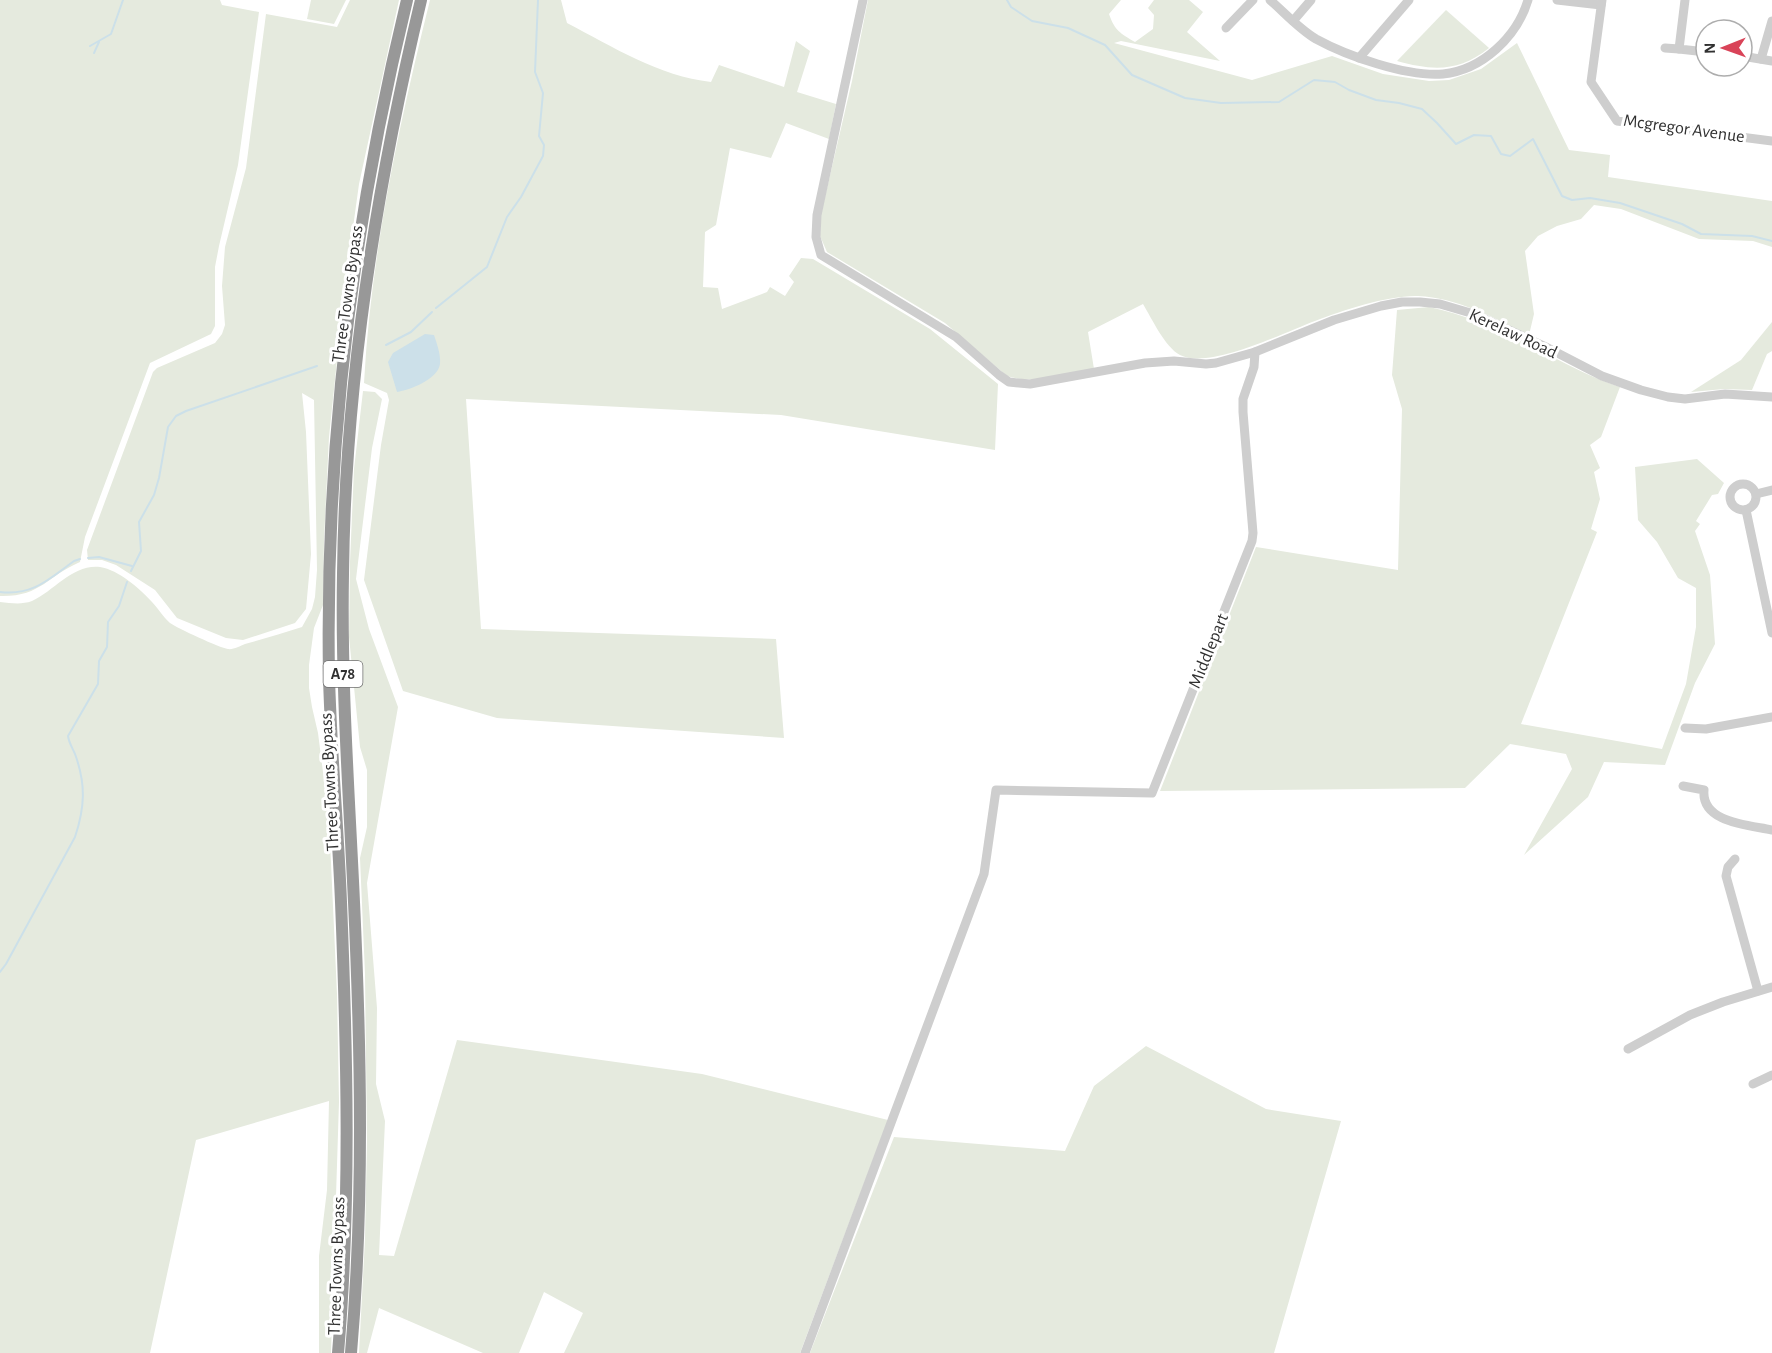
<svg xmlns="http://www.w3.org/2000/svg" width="1772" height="1353" font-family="'Alegreya Sans',sans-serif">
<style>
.green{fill:#e5eade}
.water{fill:#cce0e9}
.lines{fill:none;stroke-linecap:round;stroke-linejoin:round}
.stream{stroke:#cce0e9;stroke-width:2}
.minor{stroke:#cecece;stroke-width:9}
.highway{stroke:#989898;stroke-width:12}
.labels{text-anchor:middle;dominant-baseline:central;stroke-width:6;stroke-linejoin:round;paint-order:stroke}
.shield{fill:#fff;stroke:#6f6f6f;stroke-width:1.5}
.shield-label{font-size:16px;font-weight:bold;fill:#313131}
.street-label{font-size:18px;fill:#313131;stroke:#fff}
</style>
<rect width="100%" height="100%" fill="#fff"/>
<g class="green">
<path d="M0,0H220L222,5L259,12L238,165L219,246L215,267V326L211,334L150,363L85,537L80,562C47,576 41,597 0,596Z"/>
<path d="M311,0H346L334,24L307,19Z"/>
<path d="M350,0H399L359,184L344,293L329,437L324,540L323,605L314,628L309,665V688L312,707L318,733L329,819L337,994L339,1102L331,1353H319V1256L327,1190L329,1101L196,1140L150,1353H0V602C11,603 21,605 32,601C54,591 73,564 100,567C119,570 139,588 152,602C158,608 163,617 170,623C177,628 220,648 228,649C233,650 240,646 245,644C264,639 283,633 302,627L312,609L315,597L317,570L314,400L302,393L306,432L311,554L306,609L295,623L243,640L226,638L177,618L155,590L116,565L102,560H88L87,550L153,372L157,368L215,343L222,334L225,325L222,286L225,247L246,168L266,14L337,27Z"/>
<path d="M430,0H561L567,23C613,47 659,76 711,82L719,65L784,87L796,41L810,51L797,92L836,104L829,139L786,123L771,158L730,148L716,225L705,232L703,287L718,288L722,309L767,292L770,287L785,296L794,282L789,276L801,258L813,259L930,329L998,384L995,450L781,415L466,399L481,629L776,639L784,738L497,718L403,691L364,580L381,445L389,400L387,393L364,383C371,253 399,125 430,0Z"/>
<path d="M868,0H1121L1109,14C1115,31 1120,33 1135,42L1153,29L1154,15L1148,8L1154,0H1189L1203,12L1187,32L1220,61L1121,41L1114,43L1252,80L1332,56L1383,74L1429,81L1449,80L1481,69L1517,43L1569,150L1610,155L1608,177L1772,201V247L1753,241L1699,239L1621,209L1594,205L1581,219L1557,226L1538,236L1525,251L1534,314L1529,335C1494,318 1458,298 1418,296C1389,295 1343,310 1315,321C1285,332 1210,370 1180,355C1165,347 1152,319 1143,304L1088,332L1094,369C1066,374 1035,385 1007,376L945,323L827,252L820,236L821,214L852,81Z"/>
<path d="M1446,10L1489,48C1459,72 1433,71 1397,61Z"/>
<path d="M1429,307C1472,316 1510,335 1549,355C1572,367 1595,379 1620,387L1601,437L1590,445L1600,468L1594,472L1600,499L1591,529L1597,532L1521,724L1662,749L1686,684L1696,627V588L1678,578L1657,542L1638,520L1635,467L1697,459L1724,483L1718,494L1712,495L1696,521L1700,524L1695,531L1710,575L1715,644L1695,683L1665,765L1604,762L1588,797L1524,855L1572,769L1566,754L1510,744L1465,788L1160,791L1256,547L1398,570L1402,409L1392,375L1397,310Z"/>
<path d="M1772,322V351L1767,354L1752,390L1724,389L1691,392L1741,360Z"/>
<path d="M363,391L375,392L382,399L372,448L356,579L369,629L398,707L367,883L377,1008L376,1084L385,1121L379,1255L394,1256L457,1040L702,1074L888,1120L800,1353H564L583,1313L544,1292L519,1353H483L379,1308L367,1353H359L365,1239L367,1141L365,974L360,858L367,827V770L360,747L349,637L350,562L354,469Z"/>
<path d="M1146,1046L1266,1109L1341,1121L1274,1353H810L894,1137L1065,1151L1094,1086Z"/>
</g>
<path class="water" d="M425,334L434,335C437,344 441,355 440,364C438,379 410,390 397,392L388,362L393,353Z"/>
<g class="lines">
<g class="stream">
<path d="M1007,0L1011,7L1032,21L1068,28L1105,45L1132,75L1185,98L1221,103L1279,102L1314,80L1335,82L1349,90L1376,100L1399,103L1422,109L1437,123L1456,144L1474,135L1491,136L1501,154L1510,156L1533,139L1562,196L1572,200L1590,198L1620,203L1682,224L1701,234L1752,236L1772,241"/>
<path d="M90,46L111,34L123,0"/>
<path d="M94,53L99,42"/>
<path d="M436,308L487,267L507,217L521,197L543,156L544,145L539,136L543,93L535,72L538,0"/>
<path d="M386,345L411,332L432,312"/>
<path d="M88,558L99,557L132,566"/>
<path d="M131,571L141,551L139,522L154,495L159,478L168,427L176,416L186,411L317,366"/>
<path d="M0,592C33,596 49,579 74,561L80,559"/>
<path d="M0,972L6,964L75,837C85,807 86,784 75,754C72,747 69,743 68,736L98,684L99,661L107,647L108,622L119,606L127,582"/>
</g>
<g class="minor">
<path d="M863,0L817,215L816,237L821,255L956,337L999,375L1009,382L1019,383L1030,384L1145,363L1174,361L1206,364L1216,363L1255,352L1334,320L1381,306L1402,302H1420L1440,304L1474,314L1544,346L1602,376L1641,390L1668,397L1685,399L1725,394L1772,397"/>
<path d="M1270,0C1285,13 1299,29 1316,39C1347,56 1407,77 1443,74C1482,70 1517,37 1528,0"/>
<path d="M1557,0L1601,5"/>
<path d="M1602,0L1591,82L1617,121L1772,141"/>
<path d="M1685,0L1679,49L1706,52"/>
<path d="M1293,21L1311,0"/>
<path d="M1226,28L1253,0"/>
<path d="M1665,48L1679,49"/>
<path d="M1742,56L1772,61"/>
<path d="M1359,58L1409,0"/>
<path d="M1761,59L1772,21"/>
<circle cx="1743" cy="497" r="13"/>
<path d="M1756,494L1772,490"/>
<path d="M1746,510L1772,633"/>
<path d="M1685,728L1706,729L1772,717"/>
<path d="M1683,786L1704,790C1701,823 1749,825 1772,830"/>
<path d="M1735,859L1728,867L1726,876L1758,991"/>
<path d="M1628,1049L1690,1015L1723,1002L1772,987"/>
<path d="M1753,1084L1772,1075"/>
<path d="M805,1353L984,874L996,790L1152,793L1252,541L1253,533L1243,412V399L1254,367L1255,352"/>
</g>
<g class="highway">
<path d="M338,1353C351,1203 347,1052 341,902C338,827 331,752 329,677C325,449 353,221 407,0"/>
<path d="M351,1353C364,1203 361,1052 354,902C349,793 341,684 343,574C345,380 376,188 421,0"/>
</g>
</g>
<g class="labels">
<rect class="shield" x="323.5" y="661" width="39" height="26" rx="4.5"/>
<g class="shield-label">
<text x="343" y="674">A78</text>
</g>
<g class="street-label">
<text transform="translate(1684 129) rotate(8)">Mcgregor Avenue</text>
<text transform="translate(348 294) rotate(-82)">Three Towns Bypass</text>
<text transform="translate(1513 334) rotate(25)">Kerelaw Road</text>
<text transform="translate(1209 651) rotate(-68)">Middlepart</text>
<text transform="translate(330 782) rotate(-93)">Three Towns Bypass</text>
<text transform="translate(337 1266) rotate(-88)">Three Towns Bypass</text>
</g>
</g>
<g transform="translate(1724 48) rotate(269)"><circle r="28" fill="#ffffff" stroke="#adadad" stroke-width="1.5"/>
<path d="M0-4.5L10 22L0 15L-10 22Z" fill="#d94358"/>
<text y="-9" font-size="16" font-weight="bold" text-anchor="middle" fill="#313131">N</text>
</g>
</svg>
